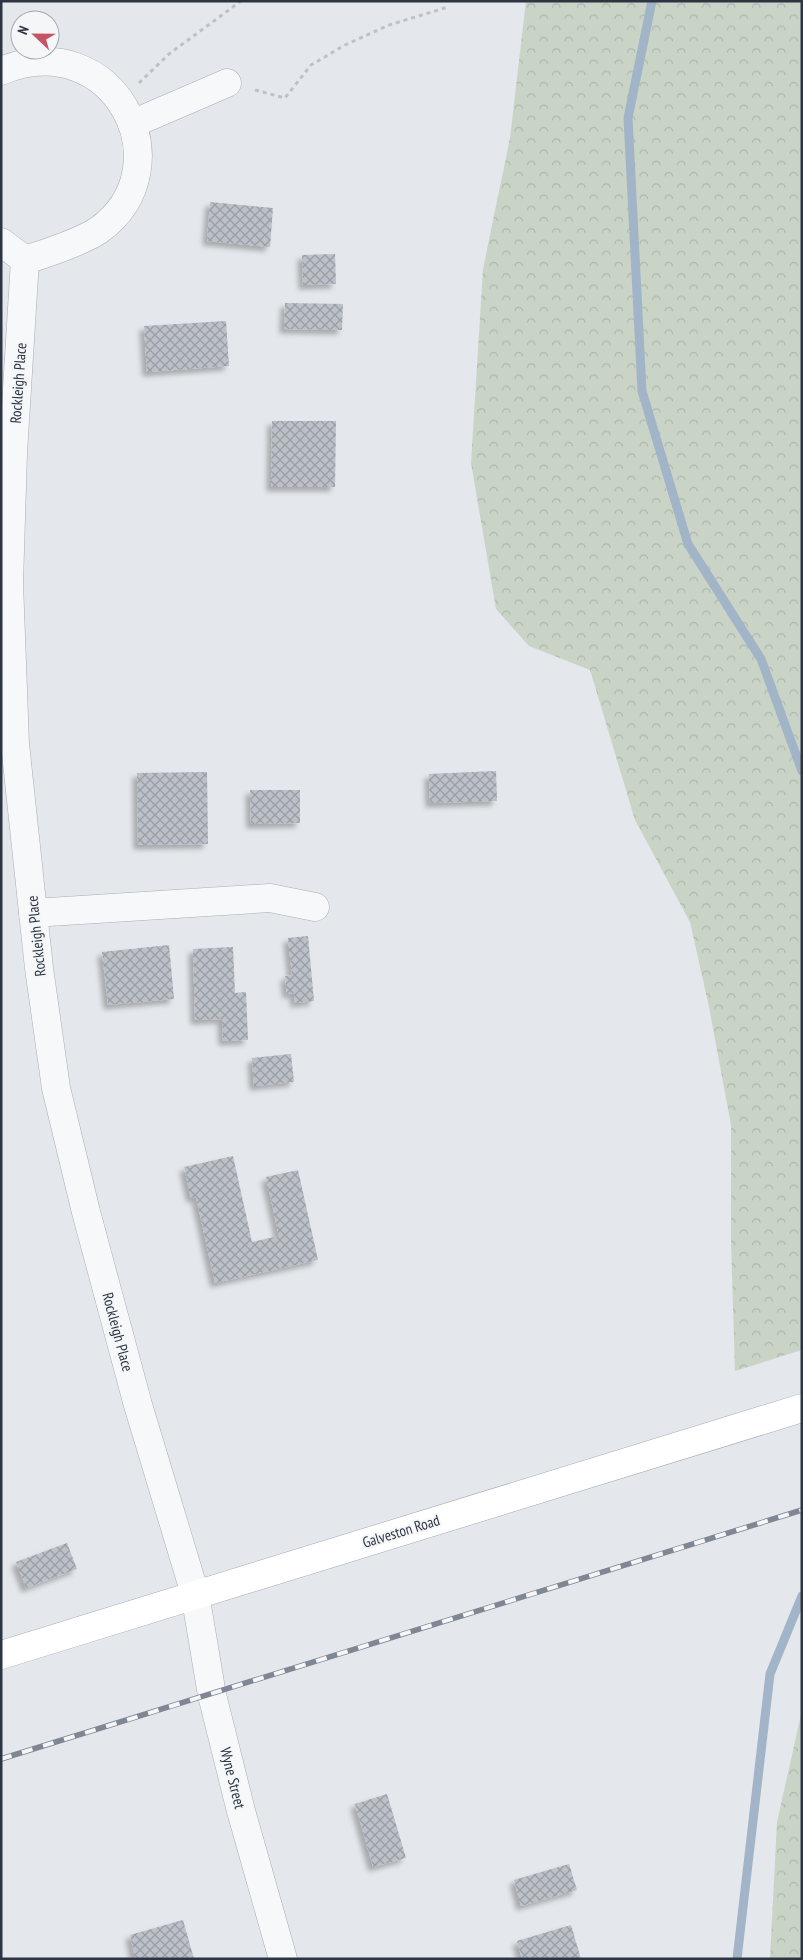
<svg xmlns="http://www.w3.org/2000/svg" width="803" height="1960" font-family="'PT Sans Narrow',sans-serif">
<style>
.forest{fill:url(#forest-crowns)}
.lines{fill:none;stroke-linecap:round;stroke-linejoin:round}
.stream{stroke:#a2b4c8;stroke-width:9}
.building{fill:url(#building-cross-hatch);filter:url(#shadow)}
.minor-casing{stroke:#a9aeb5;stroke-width:29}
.major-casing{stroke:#a4abb6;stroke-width:29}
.path{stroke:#bec1c7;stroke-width:3;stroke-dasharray:4 4;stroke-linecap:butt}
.minor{stroke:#f7f8fa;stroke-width:28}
.major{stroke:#fff;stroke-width:28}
.rail-casing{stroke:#7f8694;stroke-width:5.5}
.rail{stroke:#f4f6f8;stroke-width:4;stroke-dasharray:11;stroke-linecap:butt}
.labels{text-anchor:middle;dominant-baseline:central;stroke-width:4;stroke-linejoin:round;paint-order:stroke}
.street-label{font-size:15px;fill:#2d3543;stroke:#f4f6f8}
</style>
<defs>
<pattern id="forest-crowns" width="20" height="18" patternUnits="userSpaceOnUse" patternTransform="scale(1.25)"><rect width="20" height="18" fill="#cad4c6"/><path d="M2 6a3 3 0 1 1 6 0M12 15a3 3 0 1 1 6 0" fill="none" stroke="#aeb7ab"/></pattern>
<pattern id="building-cross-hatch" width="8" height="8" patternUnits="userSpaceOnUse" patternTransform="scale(1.25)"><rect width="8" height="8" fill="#bcc0c8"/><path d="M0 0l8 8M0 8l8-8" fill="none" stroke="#999da4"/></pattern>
<filter id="shadow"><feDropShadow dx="-4.5" dy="4.5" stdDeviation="2.5" flood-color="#0004"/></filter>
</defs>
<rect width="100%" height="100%" fill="#e4e7eb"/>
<g class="forest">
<path d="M526,1H802V1350L735,1371L731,1243V1125L709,1007L690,922L635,820L590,670L529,646L496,609L471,463L483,269L510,138Z"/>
<path d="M802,1710V1959H770L777,1822Z"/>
</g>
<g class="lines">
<g class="stream">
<path d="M652,1L628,118L642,391L688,544L761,659L802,771"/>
<path d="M737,1959L770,1674L802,1596"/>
</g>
</g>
<g class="building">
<path d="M210,202L273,208L270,247L207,241Z"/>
<path d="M335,254L336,284L303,285L302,255Z"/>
<path d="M285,303L343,304L342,330L284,329Z"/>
<path d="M226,321L229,366L147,372L144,326Z"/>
<path d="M272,421H336L335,487H271Z"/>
<path d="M496,771L497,801L430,803L429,774Z"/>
<path d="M207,772L208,844L138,845L137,773Z"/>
<path d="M250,790H300V823L251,824Z"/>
<path d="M308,936L314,1001L295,1003L294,993L287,994L285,976L292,975L288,938Z"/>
<path d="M169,945L174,999L108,1005L102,952Z"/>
<path d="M233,947L235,993L246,992L248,1040L223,1041L222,1019L195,1020L193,949Z"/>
<path d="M291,1054L294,1082L254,1086L252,1058Z"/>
<path d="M233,1156L252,1242L279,1236L266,1177L298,1170L318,1260L215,1283L196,1197L191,1198L184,1167Z"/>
<path d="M67,1543L77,1569L26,1588L16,1562Z"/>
<path d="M387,1794L406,1858L373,1867L355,1804Z"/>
<path d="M569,1864L577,1890L521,1906L514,1880Z"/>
<path d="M183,1920L194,1959H135L130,1935Z"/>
<path d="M571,1925L581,1959H522L517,1941Z"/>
</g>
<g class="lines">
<defs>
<g id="minor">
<path d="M1,71C113,24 187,166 99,230C83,241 45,254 25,260L1,242"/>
<path d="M132,124L227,83"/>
<path d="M25,260L13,453L9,583L15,744L39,968L56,1088L86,1212L138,1405L195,1594L212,1695L241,1811L283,1959"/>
<path d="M33,913L270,898L315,907"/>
</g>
<path id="major" d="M1,1655L802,1408"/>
</defs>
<use href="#minor" class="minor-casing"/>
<use href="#major" class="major-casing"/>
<g class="path">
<path d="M139,83L169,54L241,1"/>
<path d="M255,90L285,98L311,65L345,45L389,25L448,7"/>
</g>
<use href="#minor" class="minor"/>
<use href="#major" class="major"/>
<defs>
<path id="rail" d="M1,1759L802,1510"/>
</defs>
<use href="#rail" class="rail-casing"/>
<use href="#rail" class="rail"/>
</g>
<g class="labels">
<g class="street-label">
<text transform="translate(18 383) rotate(-86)">Rockleigh Place</text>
<text transform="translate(36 936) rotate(-96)">Rockleigh Place</text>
<text transform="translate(118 1332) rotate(75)">Rockleigh Place</text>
<text transform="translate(401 1531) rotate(-17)">Galveston Road</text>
<text transform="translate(233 1778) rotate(76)">Wyne Street</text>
</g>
</g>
<rect width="803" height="1960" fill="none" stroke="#2d3543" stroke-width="5"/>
<g transform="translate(35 35) rotate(292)"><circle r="24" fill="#f4f6f8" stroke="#a4a9b0"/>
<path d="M0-4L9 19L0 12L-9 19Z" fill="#c65464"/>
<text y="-8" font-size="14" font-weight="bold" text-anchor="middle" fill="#2d3543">N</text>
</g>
</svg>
